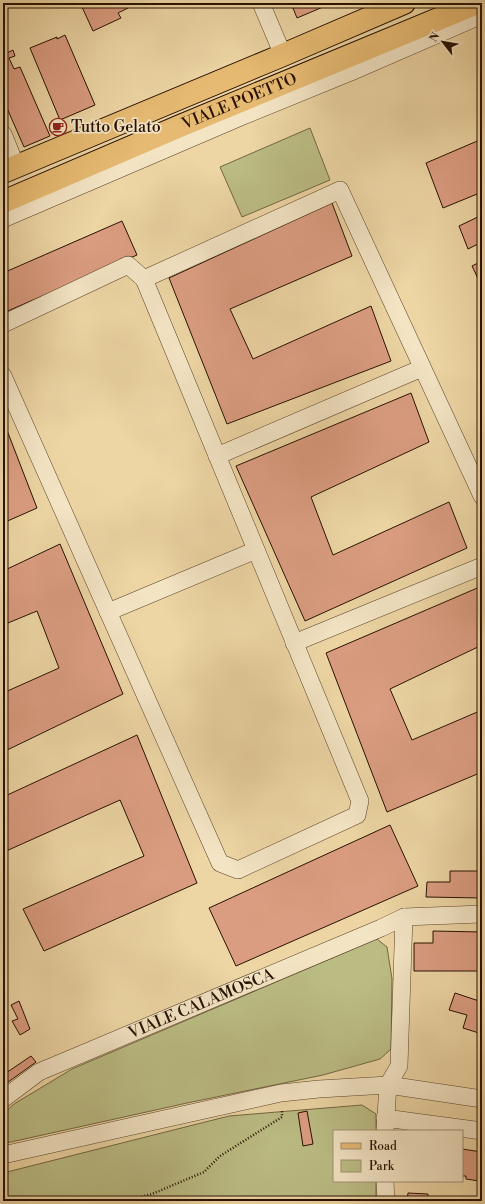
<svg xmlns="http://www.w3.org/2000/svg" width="485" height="1204" font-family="'Libre Bodoni',serif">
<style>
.green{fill:#bbbc84;stroke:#726642}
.building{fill:#db9d81;stroke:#281100}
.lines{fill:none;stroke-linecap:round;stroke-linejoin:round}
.minor-casing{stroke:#594229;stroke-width:18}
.major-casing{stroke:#281100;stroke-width:24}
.path{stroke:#281100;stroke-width:2.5;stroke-dasharray:1 2;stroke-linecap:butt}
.minor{stroke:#f3e4c4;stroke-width:17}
.major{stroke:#e6ba72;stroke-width:22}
.labels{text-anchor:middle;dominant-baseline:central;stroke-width:3.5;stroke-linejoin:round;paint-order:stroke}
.street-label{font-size:16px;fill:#281100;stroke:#f3e4c4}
.poi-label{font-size:16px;fill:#281100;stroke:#f3e4c4;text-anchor:start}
</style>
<rect width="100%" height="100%" fill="#edd5a4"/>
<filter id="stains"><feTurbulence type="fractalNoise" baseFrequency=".005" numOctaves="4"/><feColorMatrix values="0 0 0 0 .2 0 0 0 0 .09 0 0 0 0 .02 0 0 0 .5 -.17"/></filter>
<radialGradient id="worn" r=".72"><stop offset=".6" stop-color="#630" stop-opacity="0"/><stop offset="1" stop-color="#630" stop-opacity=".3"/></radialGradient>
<g class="green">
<path d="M310,128L330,180L242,217L220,167Z"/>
<path d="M377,939L387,947L392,979L391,1049L380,1059L323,1075L187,1103L11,1142L3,1143V1114L14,1104L72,1069Z"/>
<path d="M362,1105L376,1114V1131H334V1181H376V1201H3V1173L229,1116Z"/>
</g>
<g class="building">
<path d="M92,3H126L128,8L118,13L121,18L93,31L82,7Z"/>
<path d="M291,3H321L323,7L297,18Z"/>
<path d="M65,35L95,105L60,120L30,48L57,37V39Z"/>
<path d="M13,50L15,56L9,58L14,69L20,67L50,136L24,147L3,99V55Z"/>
<path d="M482,139V192L443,208L426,163Z"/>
<path d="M332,203L352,256L230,309L253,359L371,306L391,361L227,424L169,278Z"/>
<path d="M482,215V242L468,249L459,226Z"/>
<path d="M122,221L137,255L3,313V273Z"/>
<path d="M482,261V287L472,266Z"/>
<path d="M411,393L429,442L311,497L333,555L449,502L467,548L305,621L236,466Z"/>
<path d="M3,420L37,508L3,523Z"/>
<path d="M60,544L123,694L3,752V693L59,668L37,611L3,625V571Z"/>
<path d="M482,586V645L390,689L412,740L482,710V772L387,812L326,653Z"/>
<path d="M137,735L197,883L44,951L23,909L144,856L120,800L4,852L3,797Z"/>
<path d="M390,825L418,886L236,966L209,908Z"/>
<path d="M450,871H482V898L426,897L427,882H450Z"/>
<path d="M433,931L482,932V971H414V943H433Z"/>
<path d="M455,993L482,1002V1034L463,1028L467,1015L449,1010Z"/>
<path d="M19,1001L30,1029L20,1035L12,1021L18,1019L11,1005Z"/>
<path d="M31,1056L36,1062L4,1085L3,1083V1075Z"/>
<path d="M3,1058L7,1063L3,1066Z"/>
<path d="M307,1111L313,1144L303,1146L298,1113Z"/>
<path d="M462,1149L482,1152L479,1181L466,1179V1176H462Z"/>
<path d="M482,1185V1198H480Z"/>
<path d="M408,1193L428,1194V1201H407Z"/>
</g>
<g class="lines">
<defs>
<g id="minor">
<path d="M261,3L283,55"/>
<path d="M3,134L16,166"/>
<path d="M3,219L243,116L351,72L482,15"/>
<path d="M144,279L340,190L482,496"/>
<path d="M3,324L128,265L144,279L360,801L357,815L238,870L220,863L3,376"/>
<path d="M217,456L422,368"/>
<path d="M108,612L256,550"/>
<path d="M294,643L482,566"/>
<path id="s1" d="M3,1099L39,1072L381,928L404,917"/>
<path d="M385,1118L482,1131"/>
<path d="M385,1131L388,1085L399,1066L404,917L482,914"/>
<path d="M3,1155L281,1093L319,1089L388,1085L482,1099"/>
<path d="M385,1181L386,1201"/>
</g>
<g id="major">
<path d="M3,172L283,55L404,3"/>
<path id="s2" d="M3,202L180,126L477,3"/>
</g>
</defs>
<use href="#minor" class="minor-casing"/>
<use href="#major" class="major-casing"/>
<path class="path" d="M124,1201L152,1194L204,1172L220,1156L282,1117V1111"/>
<use href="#minor" class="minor"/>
<use href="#major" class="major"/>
</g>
<defs>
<symbol id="cafe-ring" viewBox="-11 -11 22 22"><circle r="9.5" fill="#f3e4c4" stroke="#8f2418" stroke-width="1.5"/><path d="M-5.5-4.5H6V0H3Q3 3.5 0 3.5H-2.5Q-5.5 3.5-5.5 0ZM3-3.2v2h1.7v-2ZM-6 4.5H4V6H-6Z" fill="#8f2418"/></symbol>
</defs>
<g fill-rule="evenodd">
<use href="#cafe-ring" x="48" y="117" width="20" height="20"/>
</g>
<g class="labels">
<g class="street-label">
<text stroke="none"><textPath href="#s2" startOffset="257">VIALE POETTO</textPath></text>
<text stroke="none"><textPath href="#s1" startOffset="221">VIALE CALAMOSCA</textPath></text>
</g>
<g class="poi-label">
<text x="71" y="127">Tutto Gelato</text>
</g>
</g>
<rect width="485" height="1204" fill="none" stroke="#edd5a4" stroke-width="16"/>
<rect x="4" y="4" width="477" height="1196" fill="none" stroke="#281100" stroke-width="2"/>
<rect x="8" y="8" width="469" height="1188" fill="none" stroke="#281100"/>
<rect x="333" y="1130" width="130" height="52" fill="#f3e4c4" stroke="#a29076"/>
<rect x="341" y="1143" width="20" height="6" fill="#e6ba72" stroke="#a29076"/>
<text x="369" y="1150" font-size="12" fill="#281100">Road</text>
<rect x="341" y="1160" width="20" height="12" fill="#bbbc84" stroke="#a29076"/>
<text x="369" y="1170" font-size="12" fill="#281100">Park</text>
<g transform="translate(443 42) rotate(301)" stroke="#f3e4c4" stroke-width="3" paint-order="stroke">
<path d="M0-3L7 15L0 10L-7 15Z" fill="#281100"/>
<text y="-6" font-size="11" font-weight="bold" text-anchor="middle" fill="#281100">N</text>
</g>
<rect width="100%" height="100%" filter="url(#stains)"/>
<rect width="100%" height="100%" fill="url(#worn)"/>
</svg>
